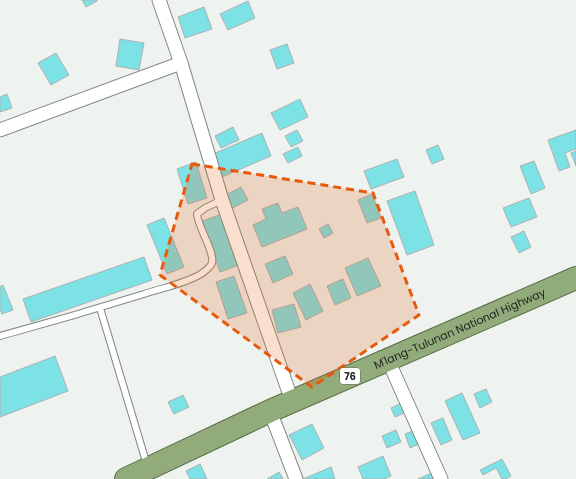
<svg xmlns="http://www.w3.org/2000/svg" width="576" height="479" font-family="Poppins,sans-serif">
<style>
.building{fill:#7ce2e6;stroke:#acb1b1}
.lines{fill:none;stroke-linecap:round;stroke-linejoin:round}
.service-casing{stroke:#858987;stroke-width:8}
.minor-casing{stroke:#858987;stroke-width:15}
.trunk-casing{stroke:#5a6f47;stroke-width:24}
.service{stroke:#fff;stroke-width:6}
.minor{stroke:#fff;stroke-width:13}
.trunk{stroke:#92ab7a;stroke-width:22}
.marked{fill:#e8590c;fill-opacity:0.2;stroke:#e8590c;stroke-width:3;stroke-dasharray:8 5;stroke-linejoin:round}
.labels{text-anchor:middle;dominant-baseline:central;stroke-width:4;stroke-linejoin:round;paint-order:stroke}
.shield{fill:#fefffe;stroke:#656766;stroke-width:1}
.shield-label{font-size:10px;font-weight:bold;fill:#242625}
.street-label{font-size:11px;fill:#242625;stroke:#fefffe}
</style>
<rect width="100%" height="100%" fill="#eef3f0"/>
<g class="building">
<path d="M82,0H97V1L86,7Z"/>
<path d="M248,1L255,18L228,30L220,14Z"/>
<path d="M204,7L212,29L185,38L178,17Z"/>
<path d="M120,39L144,43L139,70L116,66Z"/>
<path d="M287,44L294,63L277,69L270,50Z"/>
<path d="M56,53L69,75L51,85L38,63Z"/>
<path d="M7,94L12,108L0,112V97Z"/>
<path d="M300,99L308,117L280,130L271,113Z"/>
<path d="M233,127L239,140L221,148L215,136Z"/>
<path d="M297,130L303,141L291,147L285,136Z"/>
<path d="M576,130V149L565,153L570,167L559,171L548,140Z"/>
<path d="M262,133L271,156L222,177L213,154Z"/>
<path d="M438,145L444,159L432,164L426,150Z"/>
<path d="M298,147L302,156L288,163L283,154Z"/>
<path d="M576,151V166L571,153Z"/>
<path d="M397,159L404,177L371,189L364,171Z"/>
<path d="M534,161L545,188L531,194L520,166Z"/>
<path d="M196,162L207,198L188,204L177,169Z"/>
<path d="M241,187L248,200L231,209L224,196Z"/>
<path d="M415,191L434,245L407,255L387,201Z"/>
<path d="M372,194L381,218L367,223L358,200Z"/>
<path d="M529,198L537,217L511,227L503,208Z"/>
<path d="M278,203L282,213L298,207L307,229L262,247L253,225L266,219L262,209Z"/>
<path d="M222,214L239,265L220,272L202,221Z"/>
<path d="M164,218L184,267L167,274L147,225Z"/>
<path d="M328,224L333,233L324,238L319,229Z"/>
<path d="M524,231L531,247L519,253L511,237Z"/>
<path d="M285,256L293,274L273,283L265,264Z"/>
<path d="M144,257L152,280L31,322L23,299Z"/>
<path d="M368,258L381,286L357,296L345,268Z"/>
<path d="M234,276L247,313L228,319L216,282Z"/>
<path d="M343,279L351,298L335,305L327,286Z"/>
<path d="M310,284L323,311L306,320L293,293Z"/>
<path d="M3,285L13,310L2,314L0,309V287Z"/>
<path d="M294,304L301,327L278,333L272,310Z"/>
<path d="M55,356L68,391L0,417V377Z"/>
<path d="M486,389L492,402L480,408L474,394Z"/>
<path d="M462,393L480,433L463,440L445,401Z"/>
<path d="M183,395L189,407L174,414L168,402Z"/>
<path d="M404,402L408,411L395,417L391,408Z"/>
<path d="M443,418L452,440L441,445L431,423Z"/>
<path d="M312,424L324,448L302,460L289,435Z"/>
<path d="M396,430L401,442L387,448L382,436Z"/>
<path d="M415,430L421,443L410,448L405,434Z"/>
<path d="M383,456L391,476L384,479H363L358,467Z"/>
<path d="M502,459L511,476L506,479H502L496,468L483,475L480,470Z"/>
<path d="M200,464L207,479H190L186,471Z"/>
<path d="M331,467L335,479H303Z"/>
<path d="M279,472L283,479H267Z"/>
<path d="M434,472L437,479H418Z"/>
</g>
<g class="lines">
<defs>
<g id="service">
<path d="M100,308L147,465"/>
<path d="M0,336C48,323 96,309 144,294C162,288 184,284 201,274C205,271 210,268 212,263C215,252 198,228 197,214L205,208L222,200"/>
</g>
<g id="minor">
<path d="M159,0L181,63L222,200L292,401"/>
<path d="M0,130L181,63"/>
<path d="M388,360L441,479"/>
<path d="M270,411L296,479"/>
</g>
<g id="trunk">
<path id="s1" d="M126,479L270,411L576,278"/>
</g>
</defs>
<use href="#service" class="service-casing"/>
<use href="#minor" class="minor-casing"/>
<use href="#trunk" class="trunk-casing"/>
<use href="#service" class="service"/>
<use href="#minor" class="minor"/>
<use href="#trunk" class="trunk"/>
</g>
<path class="marked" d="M192,164L373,193L419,315L312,387L160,275Z"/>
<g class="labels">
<rect class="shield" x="340" y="368" width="20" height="16" rx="3"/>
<g class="shield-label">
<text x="350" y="376">76</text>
</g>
<g class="street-label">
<text stroke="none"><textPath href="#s1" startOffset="366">M'lang-Tulunan National Highway</textPath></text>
</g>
</g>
</svg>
